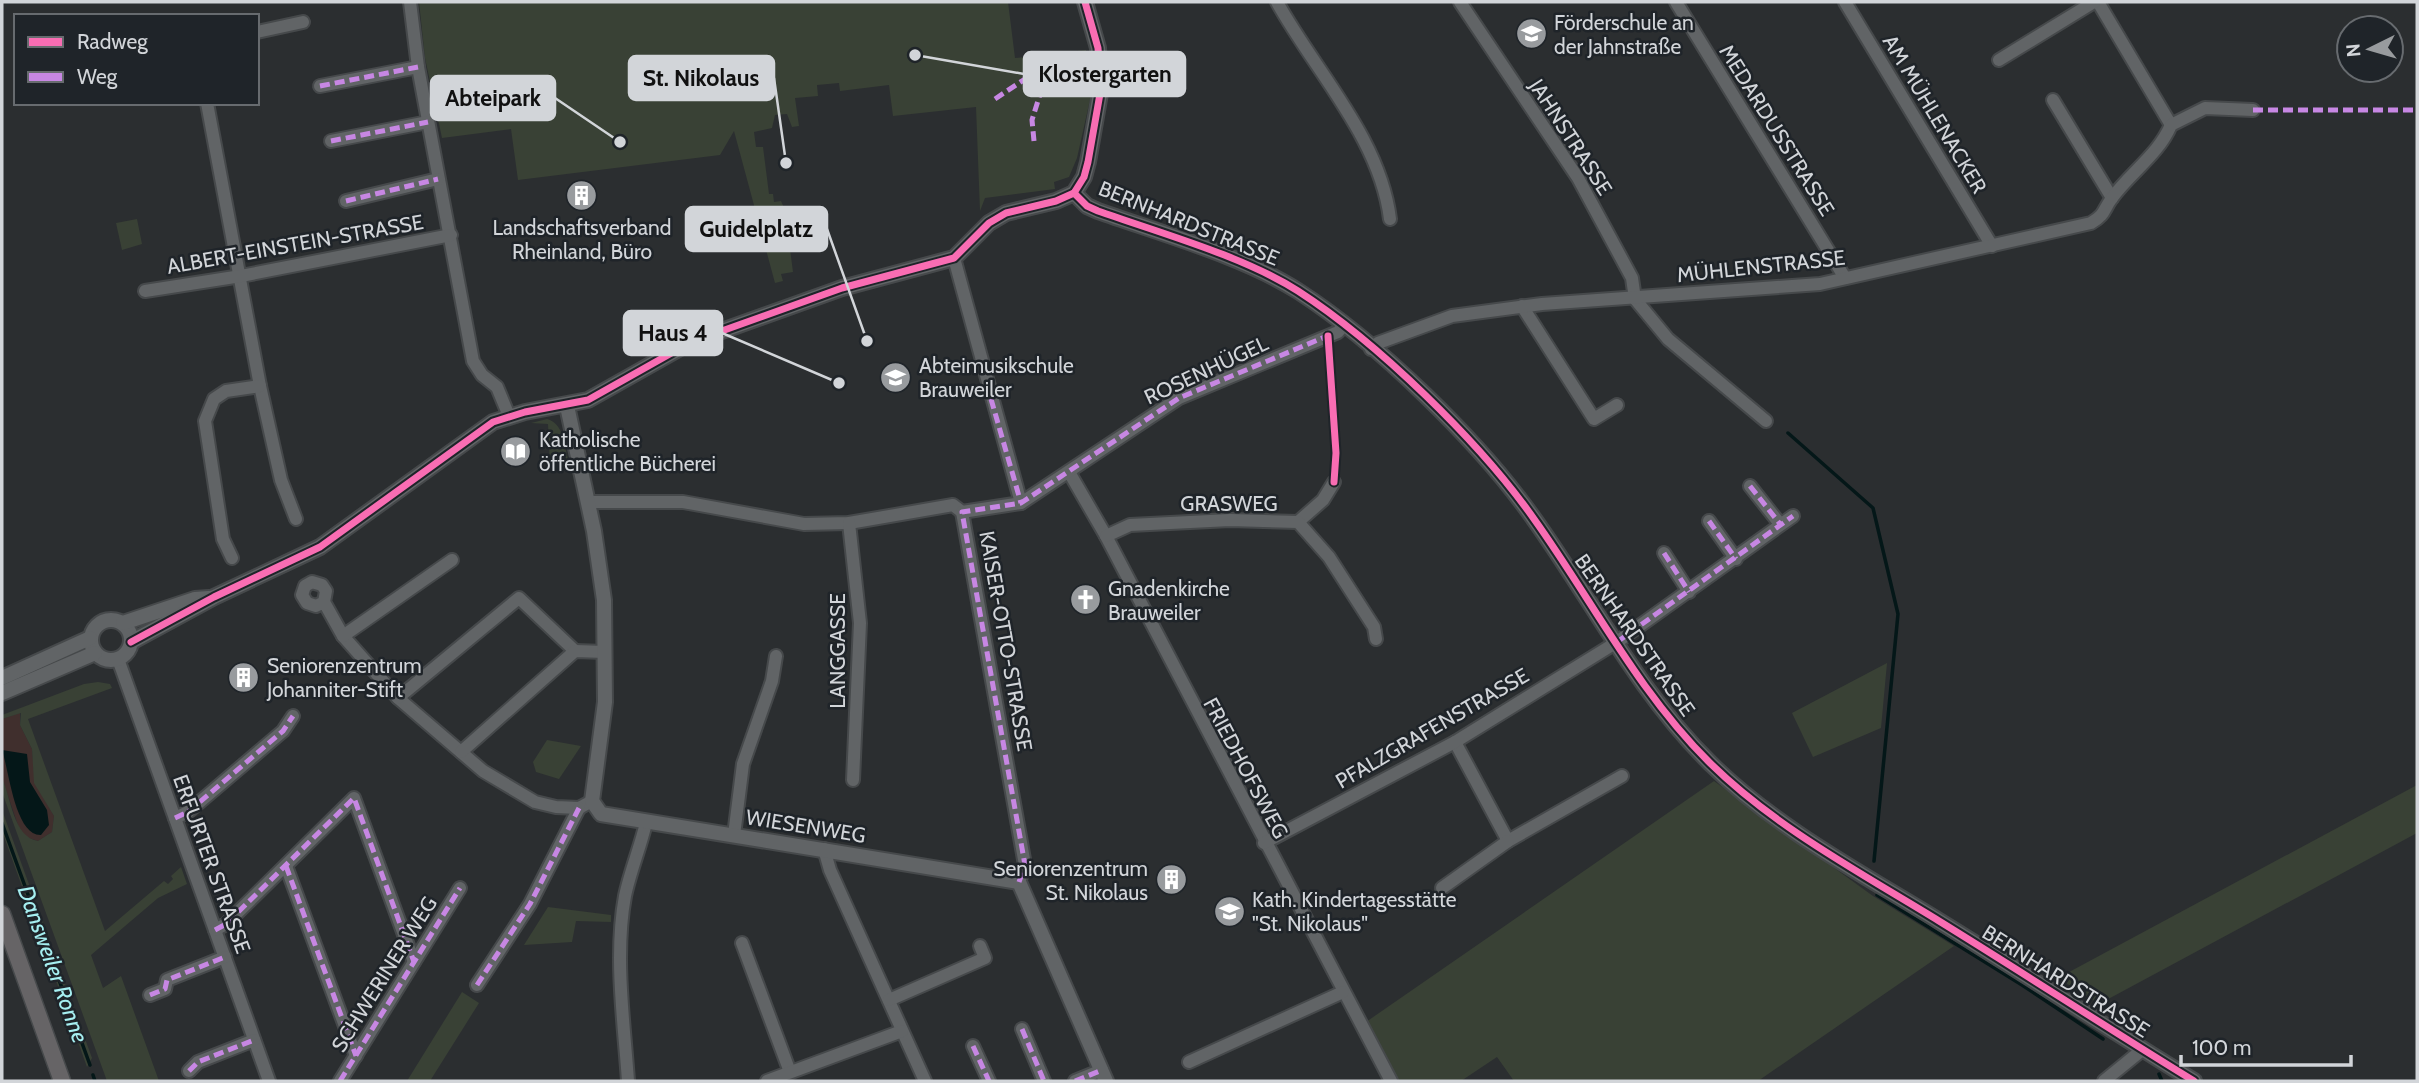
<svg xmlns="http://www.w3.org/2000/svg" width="2419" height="1083" font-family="Cabin,sans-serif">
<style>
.industrial{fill:#402f2d}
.green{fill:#394135}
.water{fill:#041718}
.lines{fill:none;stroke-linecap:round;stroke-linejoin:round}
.stream{stroke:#041718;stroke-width:3.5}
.minor-casing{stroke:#46494b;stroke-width:16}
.tertiary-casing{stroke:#46494b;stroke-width:18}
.secondary-casing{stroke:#46494b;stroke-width:19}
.minor{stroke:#616466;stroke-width:12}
.tertiary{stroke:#616466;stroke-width:14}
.secondary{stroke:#666466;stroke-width:16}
.quiet{stroke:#c787e3;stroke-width:5;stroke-dasharray:10 5;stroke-linecap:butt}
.cycleway-casing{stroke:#1f2429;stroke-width:11}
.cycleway{stroke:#f96db3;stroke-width:7}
.labels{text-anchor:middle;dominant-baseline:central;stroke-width:5;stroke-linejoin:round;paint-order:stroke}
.poi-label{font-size:21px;fill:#d2d5d9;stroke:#1f2429;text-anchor:start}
.street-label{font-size:21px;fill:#d2d5d9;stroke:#1f2429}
.water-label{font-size:23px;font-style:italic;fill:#a6eff1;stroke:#1f2429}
.leader{fill:none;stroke:#d2d5d9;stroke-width:2.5}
.callout-dot{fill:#d2d5d9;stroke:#1f2429;stroke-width:2.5}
.callout{fill:#d2d5d9;stroke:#d2d5d9;stroke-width:2.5}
.callout-label{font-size:23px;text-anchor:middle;font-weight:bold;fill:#111}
</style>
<rect width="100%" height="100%" fill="#2b2e30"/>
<path class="industrial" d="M20,713V725L32,749L35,783L54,816L52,832L38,841L26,837L20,831L2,778V719Z"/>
<g class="green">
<path d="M419,2H1008L1015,58L1086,50L1092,91L1077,158L1069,177L1054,182L1055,189L985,198L980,211L976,107L893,116L889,85L840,91L839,83L817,85L818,96L795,98L799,126L792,127L787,114L775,115L772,128L754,132L756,147H763L769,194H773L774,202L781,201L785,210L793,272L781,274L783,281L775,283L734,131L720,155L518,180L511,129L442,138L425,58Z"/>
<path d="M137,219L142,244L122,250L116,223Z"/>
<path d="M547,419C564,424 564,444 568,459L550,468L548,424L531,423Z"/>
<path d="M1887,663L1881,728L1813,757L1792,713Z"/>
<path d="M98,682L110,684L112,688L28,719L105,931L164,881L168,884L173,879L171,876L181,867L187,884L158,898L91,955L103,988L121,976L159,1081H107L2,792V778C11,797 13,837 38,841L52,832L54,816L34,783L32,749L20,725L21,713L2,719V715L84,684Z"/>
<path d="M547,740L581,746L559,779L536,772L533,762Z"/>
<path d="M1714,781L1873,896L1954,946L1758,1081H1514L1497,1057L1461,1081H1398L1366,1022Z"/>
<path d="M2417,785V833L2099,1004L2058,978Z"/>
<path d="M2,810L92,1058L87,1067L2,831Z"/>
<path d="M548,907L611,915V922L576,921L572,942L524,945Z"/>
<path d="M462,992L479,1003L430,1081H407Z"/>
</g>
<path class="water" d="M2,750L27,754L30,782L47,810L49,825L41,835C15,836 9,770 2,750Z"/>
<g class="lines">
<g class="stream">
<path d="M1788,433L1873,508L1898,614L1874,861"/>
<path d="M2,823L90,1065"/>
<path d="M1877,895L2022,985L2103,1039"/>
<path d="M2159,1074L2162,1081"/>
<path d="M93,1075L95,1081"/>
</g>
<defs>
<g id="minor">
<path d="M410,2L418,67L473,361L482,375L497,387L509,416"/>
<path d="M1277,2C1315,71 1380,138 1390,219"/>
<path d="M1460,2L1578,178L1632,278L1635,299"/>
<path d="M1676,2L1845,278"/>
<path d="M1845,2L1992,246"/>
<path d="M2098,2L2171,125"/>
<path d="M257,32L303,22"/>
<path d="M1999,60L2094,2"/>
<path d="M320,86L418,67"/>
<path d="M2053,100L2112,198"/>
<path d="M207,103L260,386L281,480L296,519"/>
<path d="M331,141L428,122"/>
<path d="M346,201L438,179"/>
<path d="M954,258L1021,503"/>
<path d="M145,291L241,276L451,235"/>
<path d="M1635,299L1668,339L1766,421"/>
<path d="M1522,306L1594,419L1617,405"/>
<path d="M1371,349L1378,343L1452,316L1542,304L1820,284L2091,223C2106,214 2103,210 2112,198C2131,172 2158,155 2171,125L2205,108L2253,110"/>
<path d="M1069,472L1106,536L1391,1081"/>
<path d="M1750,486L1780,524"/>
<path d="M588,502H683L804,524L849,523L953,505L962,512"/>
<path d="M962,512L1021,503L1179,398L1338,332L1343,326"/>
<path d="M962,512L1025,865L1019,882"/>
<path d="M1709,521L1736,559"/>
<path d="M1298,522L1323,500L1334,482"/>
<path d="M849,523L860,623L853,780"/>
<path d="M1106,536L1130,525L1230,520L1298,522L1329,557L1374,627L1376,639"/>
<path d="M1664,553L1689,592"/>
<path d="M232,558L223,539L205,421L214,399L226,391L260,386"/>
<path d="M324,602L316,606L307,603L302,595L305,586L312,582L322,585L326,591L324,602L343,636L398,698L483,771L535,802L556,807L579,808L592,801"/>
<path d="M343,636L452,560"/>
<path d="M118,659L269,1081"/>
<path d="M398,698L519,598L575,651"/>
<path d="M1455,742L1508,841L1622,776"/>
<path d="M461,752L575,651L605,652"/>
<path d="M175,818L188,812L283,731L293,716"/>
<path d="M734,835L743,764L772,681L776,656"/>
<path d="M1264,843L1455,742L1617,642L1793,516"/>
<path d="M824,849L830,870L925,1081"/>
<path d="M286,866L356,1056"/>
<path d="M1442,888L1508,841"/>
<path d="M215,930L226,924L354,798L414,962"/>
<path d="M742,943L790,1072"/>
<path d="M477,985L530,904L579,808"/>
<path d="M150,995L165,989L167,980L225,957"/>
<path d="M889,1000L985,958L980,946"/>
<path d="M1022,1029L1044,1081"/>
<path d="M973,1046L989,1081"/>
<path d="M1189,1062L1343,992"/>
<path d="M189,1071L198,1062L254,1040"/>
<path d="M340,1081L460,888"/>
<path d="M628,1081C624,1022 614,956 625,896C630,872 640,848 646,823"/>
<path d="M767,1081L902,1031"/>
<path d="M1075,1081L1102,1070"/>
<path d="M2104,1081L2142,1050"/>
</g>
<g id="tertiary">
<path d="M1074,193L1087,206L1098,211C1160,233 1243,256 1298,291C1377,342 1480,442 1534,519C1592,600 1638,692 1710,763C1776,828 1861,873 1939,921C2025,974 2109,1029 2194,1081"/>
<path d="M567,406L594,531L604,600L605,702L592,801L601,814L1019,882L1106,1081"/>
<circle cx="111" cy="640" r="20"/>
<path d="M123,623L195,599L209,598"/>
<path d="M131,642L214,597L320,547L493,422L525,412L588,400L691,342L842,288L954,258L989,223L1006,213L1056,201L1074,193L1084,177L1088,162L1101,88L1098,48L1085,2"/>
<path d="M2,678L90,638"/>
<path d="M2,693L95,653"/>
</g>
<path id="secondary" d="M2,914L62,1081"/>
</defs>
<use href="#minor" class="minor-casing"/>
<use href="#tertiary" class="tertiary-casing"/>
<use href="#secondary" class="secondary-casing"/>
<use href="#minor" class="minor"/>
<use href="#tertiary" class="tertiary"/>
<use href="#secondary" class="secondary"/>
<g class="quiet">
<path d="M320,86L418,67"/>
<path d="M995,99L1028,77L1040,80L1042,88L1032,120L1034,141"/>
<path d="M2253,110H2417"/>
<path d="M331,141L428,122"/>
<path d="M346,201L438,179"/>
<path d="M991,399L1021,503"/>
<path d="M1750,486L1780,524"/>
<path d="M1709,521L1736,559"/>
<path d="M1664,553L1689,592"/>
<path d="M1617,642L1793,516"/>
<path d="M175,818L188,812L283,731L293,716"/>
<path d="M286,866L356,1056"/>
<path d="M1019,882L1025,865L962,512L1021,503L1179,398L1332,334"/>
<path d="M215,930L226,924L354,798L414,962"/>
<path d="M477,985L530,904L579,808"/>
<path d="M150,995L165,989L167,980L225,957"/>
<path d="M1022,1029L1044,1081"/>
<path d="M973,1046L989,1081"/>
<path d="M189,1071L198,1062L254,1040"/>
<path d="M340,1081L460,888"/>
<path d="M1075,1081L1102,1070"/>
</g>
<defs>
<g id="cycleway">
<path d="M1074,193L1087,206L1098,211C1160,233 1243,256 1298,291C1377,342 1480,442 1534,519C1592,600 1638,692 1710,763C1776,828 1861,873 1939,921C2025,974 2109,1029 2194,1081"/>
<path d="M1328,336L1336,453L1334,482"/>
<path d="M131,642L214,597L320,547L493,422L525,412L588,400L691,342L842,288L954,258L989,223L1006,213L1056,201L1074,193L1084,177L1088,162L1101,88L1098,48L1085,2"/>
</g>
</defs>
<use href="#cycleway" class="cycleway-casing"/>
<use href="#cycleway" class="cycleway"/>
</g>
<defs>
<symbol id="school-disc" viewBox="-11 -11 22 22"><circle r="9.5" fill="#989b9e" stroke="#1f2429"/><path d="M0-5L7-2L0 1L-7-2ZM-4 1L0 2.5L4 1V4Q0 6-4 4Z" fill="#fff"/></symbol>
<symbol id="building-disc" viewBox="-11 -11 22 22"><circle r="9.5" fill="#989b9e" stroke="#1f2429"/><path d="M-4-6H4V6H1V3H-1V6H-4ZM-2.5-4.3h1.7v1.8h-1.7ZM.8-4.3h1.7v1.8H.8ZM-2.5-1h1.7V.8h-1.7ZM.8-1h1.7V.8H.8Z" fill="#fff"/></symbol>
<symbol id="library-disc" viewBox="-11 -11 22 22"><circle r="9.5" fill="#989b9e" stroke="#1f2429"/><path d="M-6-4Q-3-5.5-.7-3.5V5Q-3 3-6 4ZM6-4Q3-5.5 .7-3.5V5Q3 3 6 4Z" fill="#fff"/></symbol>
<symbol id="church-disc" viewBox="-11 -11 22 22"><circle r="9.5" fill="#989b9e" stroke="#1f2429"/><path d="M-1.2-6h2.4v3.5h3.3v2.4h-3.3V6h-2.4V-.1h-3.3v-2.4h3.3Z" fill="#fff"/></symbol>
</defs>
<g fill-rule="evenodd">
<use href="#school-disc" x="1514" y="16" width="35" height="35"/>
<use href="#building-disc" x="564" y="178" width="35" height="35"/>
<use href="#school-disc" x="878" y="360" width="35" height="35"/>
<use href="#library-disc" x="498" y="434" width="35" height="35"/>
<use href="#church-disc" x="1068" y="582" width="35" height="35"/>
<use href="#building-disc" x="226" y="660" width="35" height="35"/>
<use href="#building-disc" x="1154" y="862" width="35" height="35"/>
<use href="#school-disc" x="1212" y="894" width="35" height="35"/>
</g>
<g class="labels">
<g class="poi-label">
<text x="1554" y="22">Förderschule an<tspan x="1554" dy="24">der Jahnstraße</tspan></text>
<text x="582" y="227" text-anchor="middle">Landschaftsverband<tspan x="582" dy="24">Rheinland, Büro</tspan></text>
<text x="919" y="365">Abteimusikschule<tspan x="919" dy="24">Brauweiler</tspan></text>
<text x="539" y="439">Katholische<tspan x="539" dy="24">öffentliche Bücherei</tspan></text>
<text x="1108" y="588">Gnadenkirche<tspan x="1108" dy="24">Brauweiler</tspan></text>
<text x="267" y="665">Seniorenzentrum<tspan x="267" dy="24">Johanniter-Stift</tspan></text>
<text x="1148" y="868" text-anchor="end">Seniorenzentrum<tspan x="1148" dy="24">St. Nikolaus</tspan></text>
<text x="1252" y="899">Kath. Kindertagesstätte<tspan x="1252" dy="24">"St. Nikolaus"</tspan></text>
</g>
<g class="street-label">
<text transform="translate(1935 114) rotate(59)">AM MÜHLENACKER</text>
<text transform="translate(1777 130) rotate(58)">MEDARDUSSTRASSE</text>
<text transform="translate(1571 137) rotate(57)">JAHNSTRASSE</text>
<text transform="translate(1189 223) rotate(22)">BERNHARDSTRASSE</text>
<text transform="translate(295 244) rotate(-10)">ALBERT-EINSTEIN-STRASSE</text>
<text transform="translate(1761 266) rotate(-6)">MÜHLENSTRASSE</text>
<text transform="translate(1206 370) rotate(-25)">ROSENHÜGEL</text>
<text x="1229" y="503">GRASWEG</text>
<text transform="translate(1635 635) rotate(55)">BERNHARDSTRASSE</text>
<text transform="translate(1006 641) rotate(80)">KAISER-OTTO-STRASSE</text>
<text transform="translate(837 651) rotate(-90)">LANGGASSE</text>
<text transform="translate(1432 728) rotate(-30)">PFALZGRAFENSTRASSE</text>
<text transform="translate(1246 768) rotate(62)">FRIEDHOFSWEG</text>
<text transform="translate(806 826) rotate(9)">WIESENWEG</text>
<text transform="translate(212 864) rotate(70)">ERFURTER STRASSE</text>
<text transform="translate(384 974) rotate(-58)">SCHWERINER WEG</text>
<text transform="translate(2066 981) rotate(32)">BERNHARDSTRASSE</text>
</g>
<g class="water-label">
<text transform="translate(53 964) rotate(70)">Dansweiler Ronne</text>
</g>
</g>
<path class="leader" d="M915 55L1024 74M786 163L774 78M620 142L555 98M867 341L827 229M839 383L722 333"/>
<g class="callout-dot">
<circle cx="915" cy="55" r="7"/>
<circle cx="786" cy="163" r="7"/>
<circle cx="620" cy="142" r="7"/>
<circle cx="867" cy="341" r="7"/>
<circle cx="839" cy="383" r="7"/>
</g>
<g class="callout">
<rect x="1024" y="52" width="161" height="44" rx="7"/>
<rect x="629" y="56" width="145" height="44" rx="7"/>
<rect x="431" y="76" width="124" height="44" rx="7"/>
<rect x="686" y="207" width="141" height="44" rx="7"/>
<rect x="624" y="311" width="98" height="44" rx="7"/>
</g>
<g class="callout-label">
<text x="1105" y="82">Klostergarten</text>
<text x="701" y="86">St. Nikolaus</text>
<text x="493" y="106">Abteipark</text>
<text x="756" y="237">Guidelplatz</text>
<text x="673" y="341">Haus 4</text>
</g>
<rect width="2419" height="1083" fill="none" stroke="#d2d5d9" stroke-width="7"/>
<rect x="14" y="14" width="245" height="91" fill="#1f2429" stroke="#676b6f" stroke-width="2"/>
<rect x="28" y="37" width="35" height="10" fill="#f96db3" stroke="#676b6f" stroke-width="2"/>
<text x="77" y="49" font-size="21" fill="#d2d5d9">Radweg</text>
<rect x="28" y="72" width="35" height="10" fill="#c787e3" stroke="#676b6f" stroke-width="2"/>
<text x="77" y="84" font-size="21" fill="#d2d5d9">Weg</text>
<g transform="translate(2370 49) rotate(265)"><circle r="33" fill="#1f2429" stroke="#676b6f" stroke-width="2"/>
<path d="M0-5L12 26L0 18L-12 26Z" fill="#989b9e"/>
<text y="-10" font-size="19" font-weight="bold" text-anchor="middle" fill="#d2d5d9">N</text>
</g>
<path d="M2181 1055v10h170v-10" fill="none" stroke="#d2d5d9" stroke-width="3.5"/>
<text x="2192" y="1055" font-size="21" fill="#d2d5d9" stroke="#1f2429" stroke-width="5" paint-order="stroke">100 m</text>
</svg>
